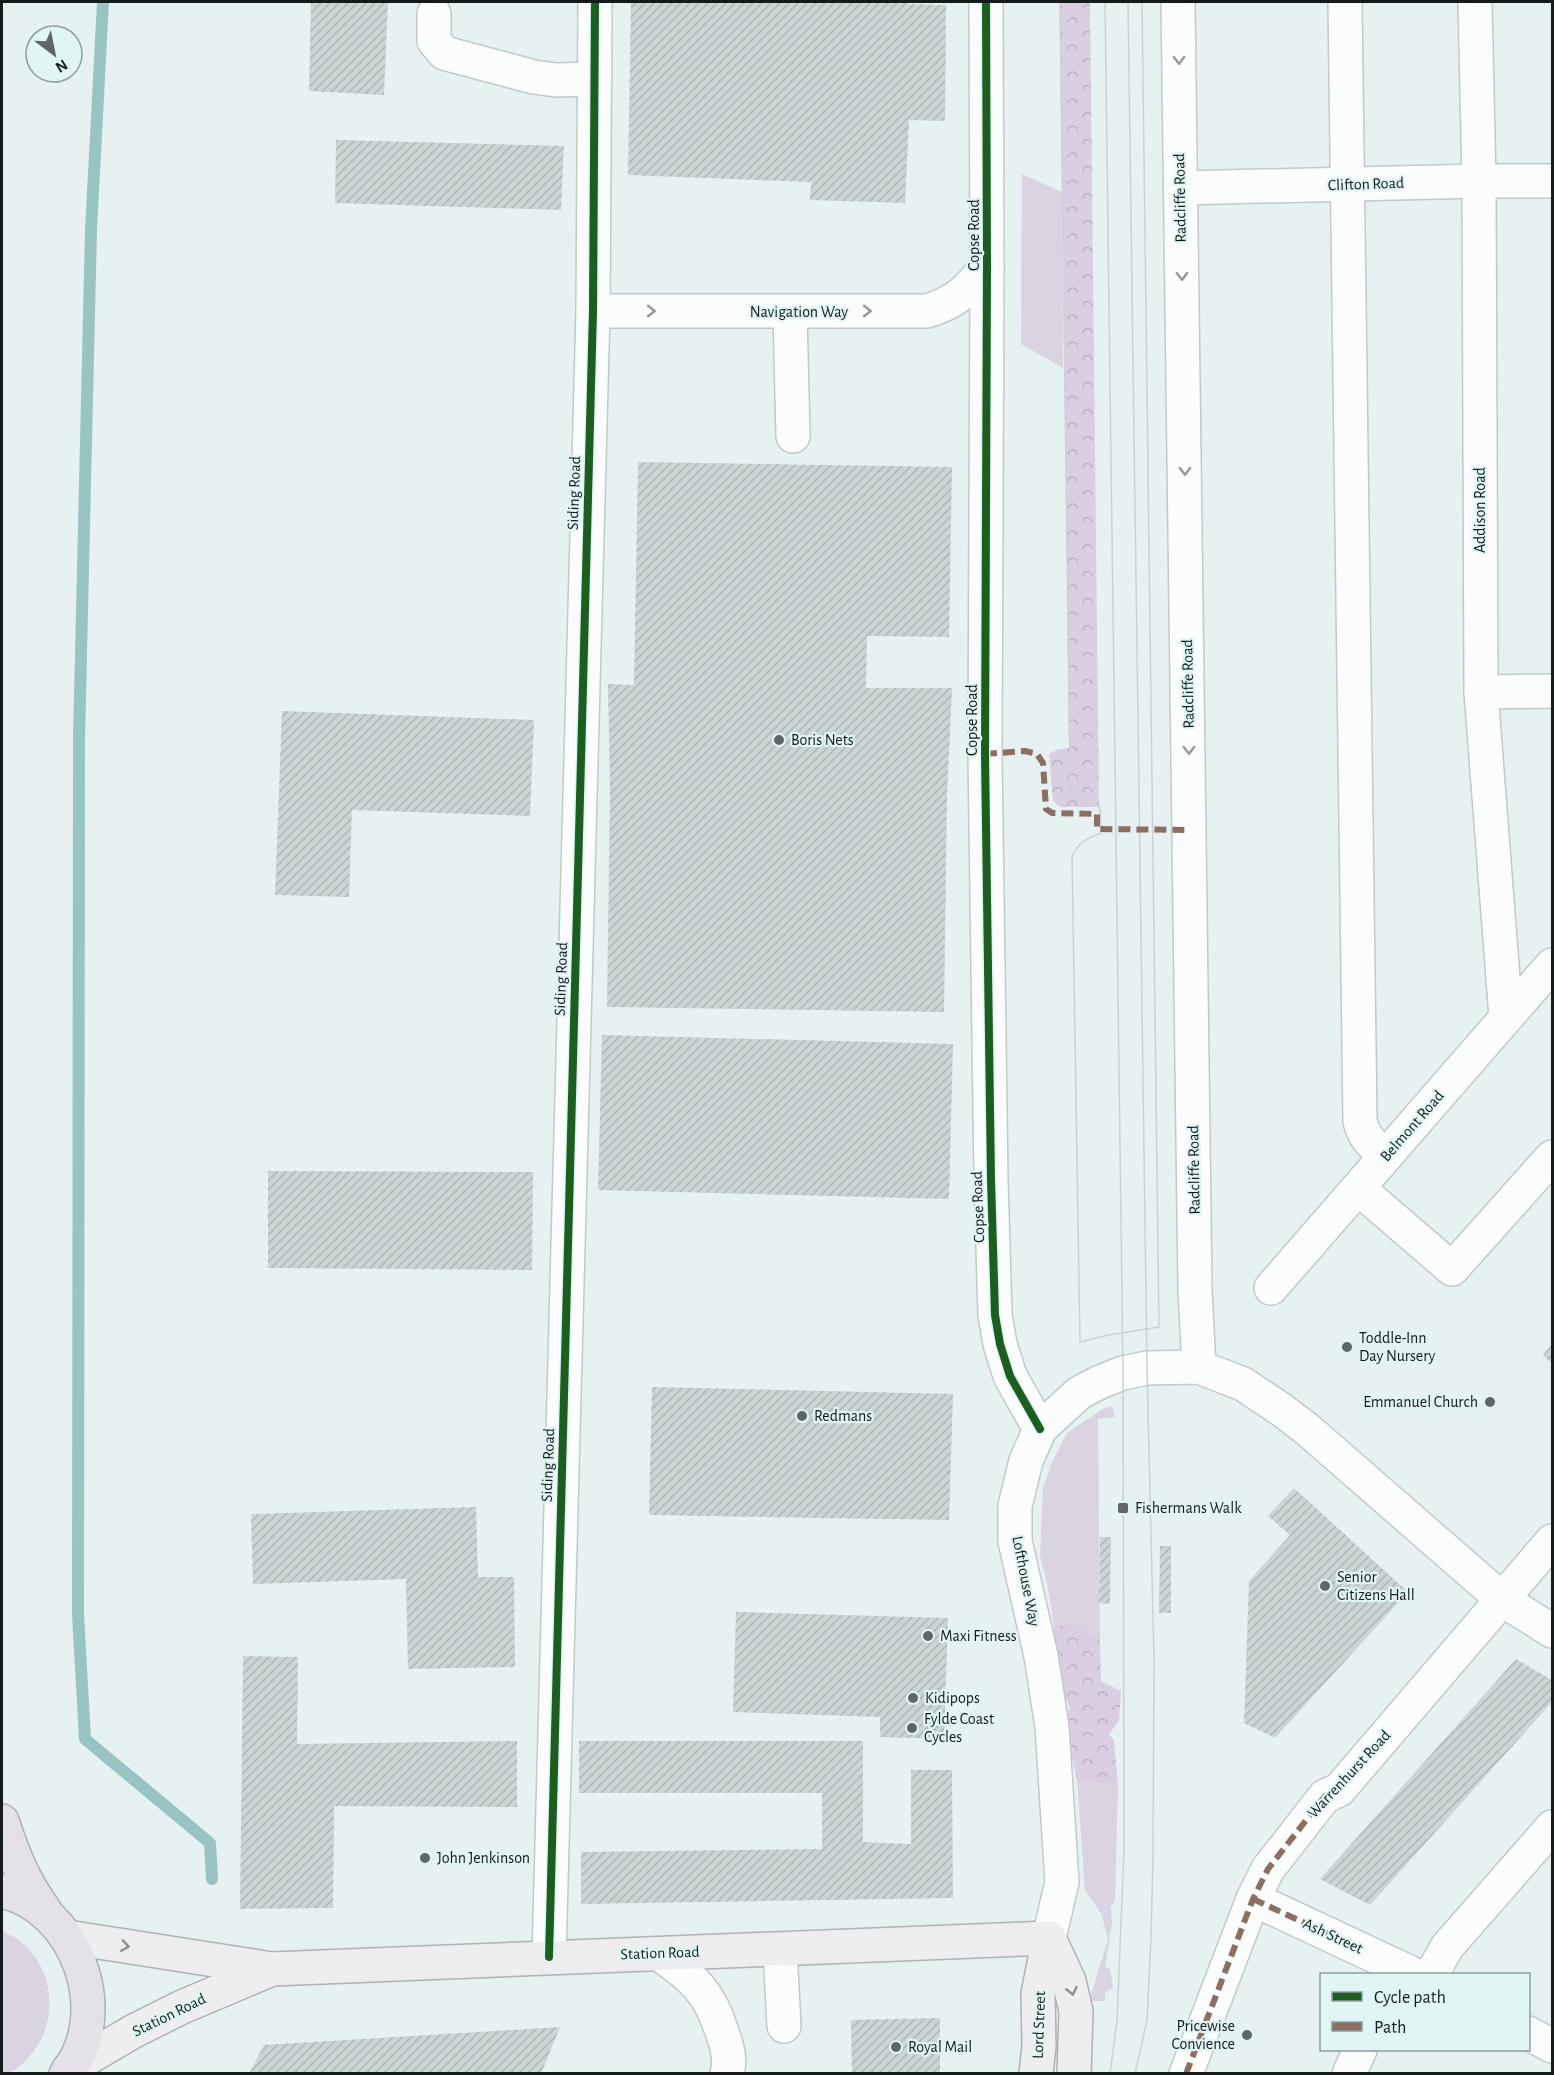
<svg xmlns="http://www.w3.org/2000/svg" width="1554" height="2075" font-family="'Alegreya Sans',sans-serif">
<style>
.green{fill:#dad3e2}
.forest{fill:url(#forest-crowns)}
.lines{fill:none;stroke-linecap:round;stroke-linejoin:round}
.stream{stroke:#9ac4c4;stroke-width:12}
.building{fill:url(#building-hatch)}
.minor-casing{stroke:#c1c9c9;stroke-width:36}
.major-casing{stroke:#b0b0b7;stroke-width:36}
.highway-casing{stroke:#b0b0b7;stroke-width:36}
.minor{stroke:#fbfdfd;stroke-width:33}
.major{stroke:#eeedf0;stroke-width:33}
.highway{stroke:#e5e1e8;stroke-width:33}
.tram{stroke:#ced1d1;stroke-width:1.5}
.quiet{stroke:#8d6e63;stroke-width:6;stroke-dasharray:12 6;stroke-linecap:butt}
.cycleway-casing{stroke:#e1f5f5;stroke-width:11}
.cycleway{stroke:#1b5e20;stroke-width:8}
.oneway{stroke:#939797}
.oneway2{stroke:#8c8e90}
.poi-dot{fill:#5e6666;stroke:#e1f5f5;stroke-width:2}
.labels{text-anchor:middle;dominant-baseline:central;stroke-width:4.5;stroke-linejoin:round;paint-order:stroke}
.street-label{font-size:16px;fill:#141b1b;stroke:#e1f5f5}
.poi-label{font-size:16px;fill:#141b1b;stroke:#e1f5f5;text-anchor:start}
</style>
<defs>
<pattern id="forest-crowns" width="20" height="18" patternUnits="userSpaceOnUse" patternTransform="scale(1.5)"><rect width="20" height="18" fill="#dacfe2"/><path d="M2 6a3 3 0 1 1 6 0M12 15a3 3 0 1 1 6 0" fill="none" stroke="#bab1c1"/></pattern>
<pattern id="building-hatch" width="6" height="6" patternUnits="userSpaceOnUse" patternTransform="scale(1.5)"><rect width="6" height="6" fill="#ccd5d5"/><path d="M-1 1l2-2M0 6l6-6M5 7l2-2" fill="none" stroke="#aeb6b6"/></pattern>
</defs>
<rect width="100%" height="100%" fill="#e6f1f1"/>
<g class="green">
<path d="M1022,174L1062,192L1063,368L1021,344Z"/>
<path d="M1112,1406L1115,1417L1098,1419L1100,1640L1086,1630L1054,1628L1049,1593L1040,1555L1043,1489L1051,1465L1067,1433L1103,1409Z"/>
<path d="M1077,1780L1118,1786L1115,1900L1111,1907L1112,1924L1105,1967L1110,1969L1113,1987L1105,1993V2001H1089L1108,1940L1102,1915L1085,1890Z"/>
<path d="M2,1931C53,1951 65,2019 28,2058C21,2066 13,2074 2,2073Z"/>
</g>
<g class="forest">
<path d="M1060,2H1090L1099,807H1060L1053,801L1049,754L1056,750L1069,748Z"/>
<path d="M1069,1622L1086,1630L1100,1640L1101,1681L1121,1691L1119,1721L1109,1734L1114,1741L1118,1786L1077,1780L1071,1753L1060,1733L1070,1708C1057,1684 1053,1655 1054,1628Z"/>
</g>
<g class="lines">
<path class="stream" d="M103,2L91,230L79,739L78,1615L85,1739L210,1843L212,1879"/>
</g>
<g class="building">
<path d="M311,2H388L384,95L309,91Z"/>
<path d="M631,2H908V4L946,5L945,121L909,120L905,203L810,200L811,182L628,175Z"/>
<path d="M336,140L564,146L561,210L335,203Z"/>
<path d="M638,462L952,467L949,637L867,636L866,688H952L947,795L944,1012L607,1007L610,791L608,684L634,685Z"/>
<path d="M282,711L534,720L530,816L352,810L349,897L275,895Z"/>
<path d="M602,1035L953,1044L949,1199L598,1190Z"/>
<path d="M268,1171L533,1172L532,1270L268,1268Z"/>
<path d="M1552,1344V1364L1543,1355Z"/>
<path d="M652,1387L953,1394L949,1520L649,1515Z"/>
<path d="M1294,1488L1408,1592L1275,1738L1244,1723L1249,1581L1290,1535L1268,1516Z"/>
<path d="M476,1507L478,1577H514L515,1667L408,1669L406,1579L253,1584L251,1514Z"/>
<path d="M1100,1537H1111L1110,1604L1099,1603Z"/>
<path d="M1160,1546H1171V1613H1159Z"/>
<path d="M736,1612L948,1618L944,1739L880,1737V1717L733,1712Z"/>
<path d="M243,1656L298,1657L297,1744L517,1741V1807L334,1806L333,1908L240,1909Z"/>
<path d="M1516,1659L1552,1680V1702L1370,1905L1320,1879Z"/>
<path d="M579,1741H863V1842L911,1844V1770H952L953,1898L581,1904V1852L822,1849V1793H579Z"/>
<path d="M940,2018V2074H852L851,2020Z"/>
<path d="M560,2027L541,2074H249L264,2045Z"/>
</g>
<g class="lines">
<defs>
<g id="minor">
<path d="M986,2L987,266L985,754L991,1180L995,1315L1000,1344L1010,1376L1040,1429"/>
<path d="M1178,2L1195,1290L1199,1367"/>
<path d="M1345,2L1360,1121C1363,1137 1373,1145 1386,1156"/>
<path d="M1475,2L1479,181L1481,692L1506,1017"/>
<path d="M434,14V41L444,53L534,77L556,80L594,79"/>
<path d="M1180,188L1479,181H1552"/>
<path d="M593,311H927C957,302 968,290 987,266"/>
<path d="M790,312L793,436"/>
<path d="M1481,692L1552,691"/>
<path d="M1358,1188L1452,1269L1552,1157"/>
<path d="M1271,1288L1552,965"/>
<path d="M1253,1899L1413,1974"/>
<path d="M1049,1938L1062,1882L1052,1727L1041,1656L1015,1541V1506L1026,1461L1040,1429L1079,1393L1100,1382L1123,1373L1147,1368L1199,1367L1243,1384L1282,1410L1308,1430L1503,1600L1552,1631"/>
<path d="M780,1950L784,2026"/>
<path d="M659,1954C693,1977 710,1993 722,2032C727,2046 731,2059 727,2074"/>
<path d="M549,1957L593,311L595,2"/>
<path d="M1432,1974L1447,1947L1552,1827"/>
<path d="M1528,2033L1552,2046"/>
<path d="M1186,2074L1253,1899L1268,1869L1325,1796L1339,1790L1552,1541"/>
<path d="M1349,2074L1360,2050"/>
</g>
<g id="major">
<path d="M67,1937L272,1969L1049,1938"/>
<path d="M1049,1938L1069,1981L1076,2011L1074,2074"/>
<path d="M69,2069L134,2031L182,2007L272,1969"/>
<path d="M1036,2074L1039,2046L1038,1994L1049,1938"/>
</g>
<g id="highway">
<path d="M2,1821C14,1857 23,1880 45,1911"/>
<path d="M2,1891C77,1908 115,2013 66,2074"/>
</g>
</defs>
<use href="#minor" class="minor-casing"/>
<use href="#major" class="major-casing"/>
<use href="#highway" class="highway-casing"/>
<use href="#minor" class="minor"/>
<use href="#major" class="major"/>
<use href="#highway" class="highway"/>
<g class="tram">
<path d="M1060,2L1070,782V789L1078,800L1100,807L1101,833C1087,838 1078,843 1072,856L1080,1342L1109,1335L1159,1327L1142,2"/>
<path d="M1105,2L1123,1373L1124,1849L1117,2021L1110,2074"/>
<path d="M1128,2L1147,1368L1154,1659L1153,1856L1151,1938L1147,2020L1135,2074"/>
</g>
<g class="quiet">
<path d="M985,754L1025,751L1037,754L1043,763L1046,809L1052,813L1097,814V829L1190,830"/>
<path d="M1253,1899L1352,1945"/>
<path d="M1186,2074L1253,1899L1268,1869L1325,1796L1339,1790"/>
</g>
<defs>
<g id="cycleway">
<path d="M986,2L987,266L985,754L991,1180L995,1315L1000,1344L1010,1376L1040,1429"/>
<path d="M549,1957L593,311L595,2"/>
</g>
</defs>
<use href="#cycleway" class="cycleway-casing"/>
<use href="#cycleway" class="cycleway"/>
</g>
<defs><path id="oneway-chevron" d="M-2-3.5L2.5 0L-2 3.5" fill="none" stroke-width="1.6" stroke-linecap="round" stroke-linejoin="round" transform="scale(1.5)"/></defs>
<g class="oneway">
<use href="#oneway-chevron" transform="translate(1179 60) rotate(89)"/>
<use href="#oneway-chevron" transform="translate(1182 276) rotate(89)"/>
<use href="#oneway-chevron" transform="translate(651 311)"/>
<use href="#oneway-chevron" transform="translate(867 311)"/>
<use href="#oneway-chevron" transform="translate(1185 471) rotate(89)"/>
<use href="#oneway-chevron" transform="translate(1189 750) rotate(89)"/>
</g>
<g class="oneway2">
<use href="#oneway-chevron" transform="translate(125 1946) rotate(9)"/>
<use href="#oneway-chevron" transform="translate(1072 1991) rotate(78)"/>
</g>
<g class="poi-dot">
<circle cx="779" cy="740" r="6"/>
<circle cx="1347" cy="1347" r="6"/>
<circle cx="1490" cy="1402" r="6"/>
<circle cx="802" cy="1416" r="6"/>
<rect x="1117" y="1502" width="12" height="12" rx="3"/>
<circle cx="1325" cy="1586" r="6"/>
<circle cx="928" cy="1636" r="6"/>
<circle cx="913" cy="1698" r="6"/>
<circle cx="912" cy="1728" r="6"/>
<circle cx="425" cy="1858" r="6"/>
<circle cx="1247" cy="2035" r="6"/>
<circle cx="896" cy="2047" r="6"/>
</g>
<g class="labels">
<g class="street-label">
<text transform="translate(1366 184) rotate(-2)">Clifton Road</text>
<text transform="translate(1180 198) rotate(-91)">Radcliffe Road</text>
<text transform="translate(974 235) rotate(-90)">Copse Road</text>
<text x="799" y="312">Navigation Way</text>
<text transform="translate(574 493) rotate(-88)">Siding Road</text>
<text transform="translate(1480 510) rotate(-90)">Addison Road</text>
<text transform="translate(1188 684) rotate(-91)">Radcliffe Road</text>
<text transform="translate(972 720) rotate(-90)">Copse Road</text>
<text transform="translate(561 979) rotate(-88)">Siding Road</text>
<text transform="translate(1412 1126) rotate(-49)">Belmont Road</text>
<text transform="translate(1194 1170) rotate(-91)">Radcliffe Road</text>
<text transform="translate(978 1207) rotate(-92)">Copse Road</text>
<text transform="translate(548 1465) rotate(-88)">Siding Road</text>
<text transform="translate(1026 1581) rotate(79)">Lofthouse Way</text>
<text transform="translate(1349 1774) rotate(-47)">Warrenhurst Road</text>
<text transform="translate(1333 1936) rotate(25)">Ash Street</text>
<text transform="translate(660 1953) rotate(-2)">Station Road</text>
<text transform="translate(169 2015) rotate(-26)">Station Road</text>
<text transform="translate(1039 2025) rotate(-88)">Lord Street</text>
</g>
<g class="poi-label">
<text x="791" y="740">Boris Nets</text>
<text x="1359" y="1338">Toddle-Inn<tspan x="1359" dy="18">Day Nursery</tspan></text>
<text x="1478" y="1402" text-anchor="end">Emmanuel Church</text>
<text x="814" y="1416">Redmans</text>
<text x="1135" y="1508">Fishermans Walk</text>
<text x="1337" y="1577">Senior<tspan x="1337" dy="18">Citizens Hall</tspan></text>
<text x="940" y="1636">Maxi Fitness</text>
<text x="925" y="1698">Kidipops</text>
<text x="924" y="1719">Fylde Coast<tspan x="924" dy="18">Cycles</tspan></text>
<text x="437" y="1858">John Jenkinson</text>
<text x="1235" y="2026" text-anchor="end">Pricewise<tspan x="1235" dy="18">Convience</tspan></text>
<text x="908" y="2047">Royal Mail</text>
</g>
</g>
<rect width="1554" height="2075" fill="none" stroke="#141b1b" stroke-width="6"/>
<rect x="1320" y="1973" width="210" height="78" fill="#e1f5f5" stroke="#8f9e9e" stroke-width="1.5"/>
<rect x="1332" y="1992" width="30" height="9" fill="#1b5e20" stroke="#8f9e9e" stroke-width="1.5"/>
<text x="1374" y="2003" font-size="18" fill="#141b1b">Cycle path</text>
<rect x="1332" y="2022" width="30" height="9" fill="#8d6e63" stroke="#8f9e9e" stroke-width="1.5"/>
<text x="1374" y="2033" font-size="18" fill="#141b1b">Path</text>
<g transform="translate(54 54) rotate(148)"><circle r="28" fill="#e1f5f5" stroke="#8f9e9e" stroke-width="1.5"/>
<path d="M0-4.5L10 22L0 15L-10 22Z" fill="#5e6666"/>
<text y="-9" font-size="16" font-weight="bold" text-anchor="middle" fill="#141b1b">N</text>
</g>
</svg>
